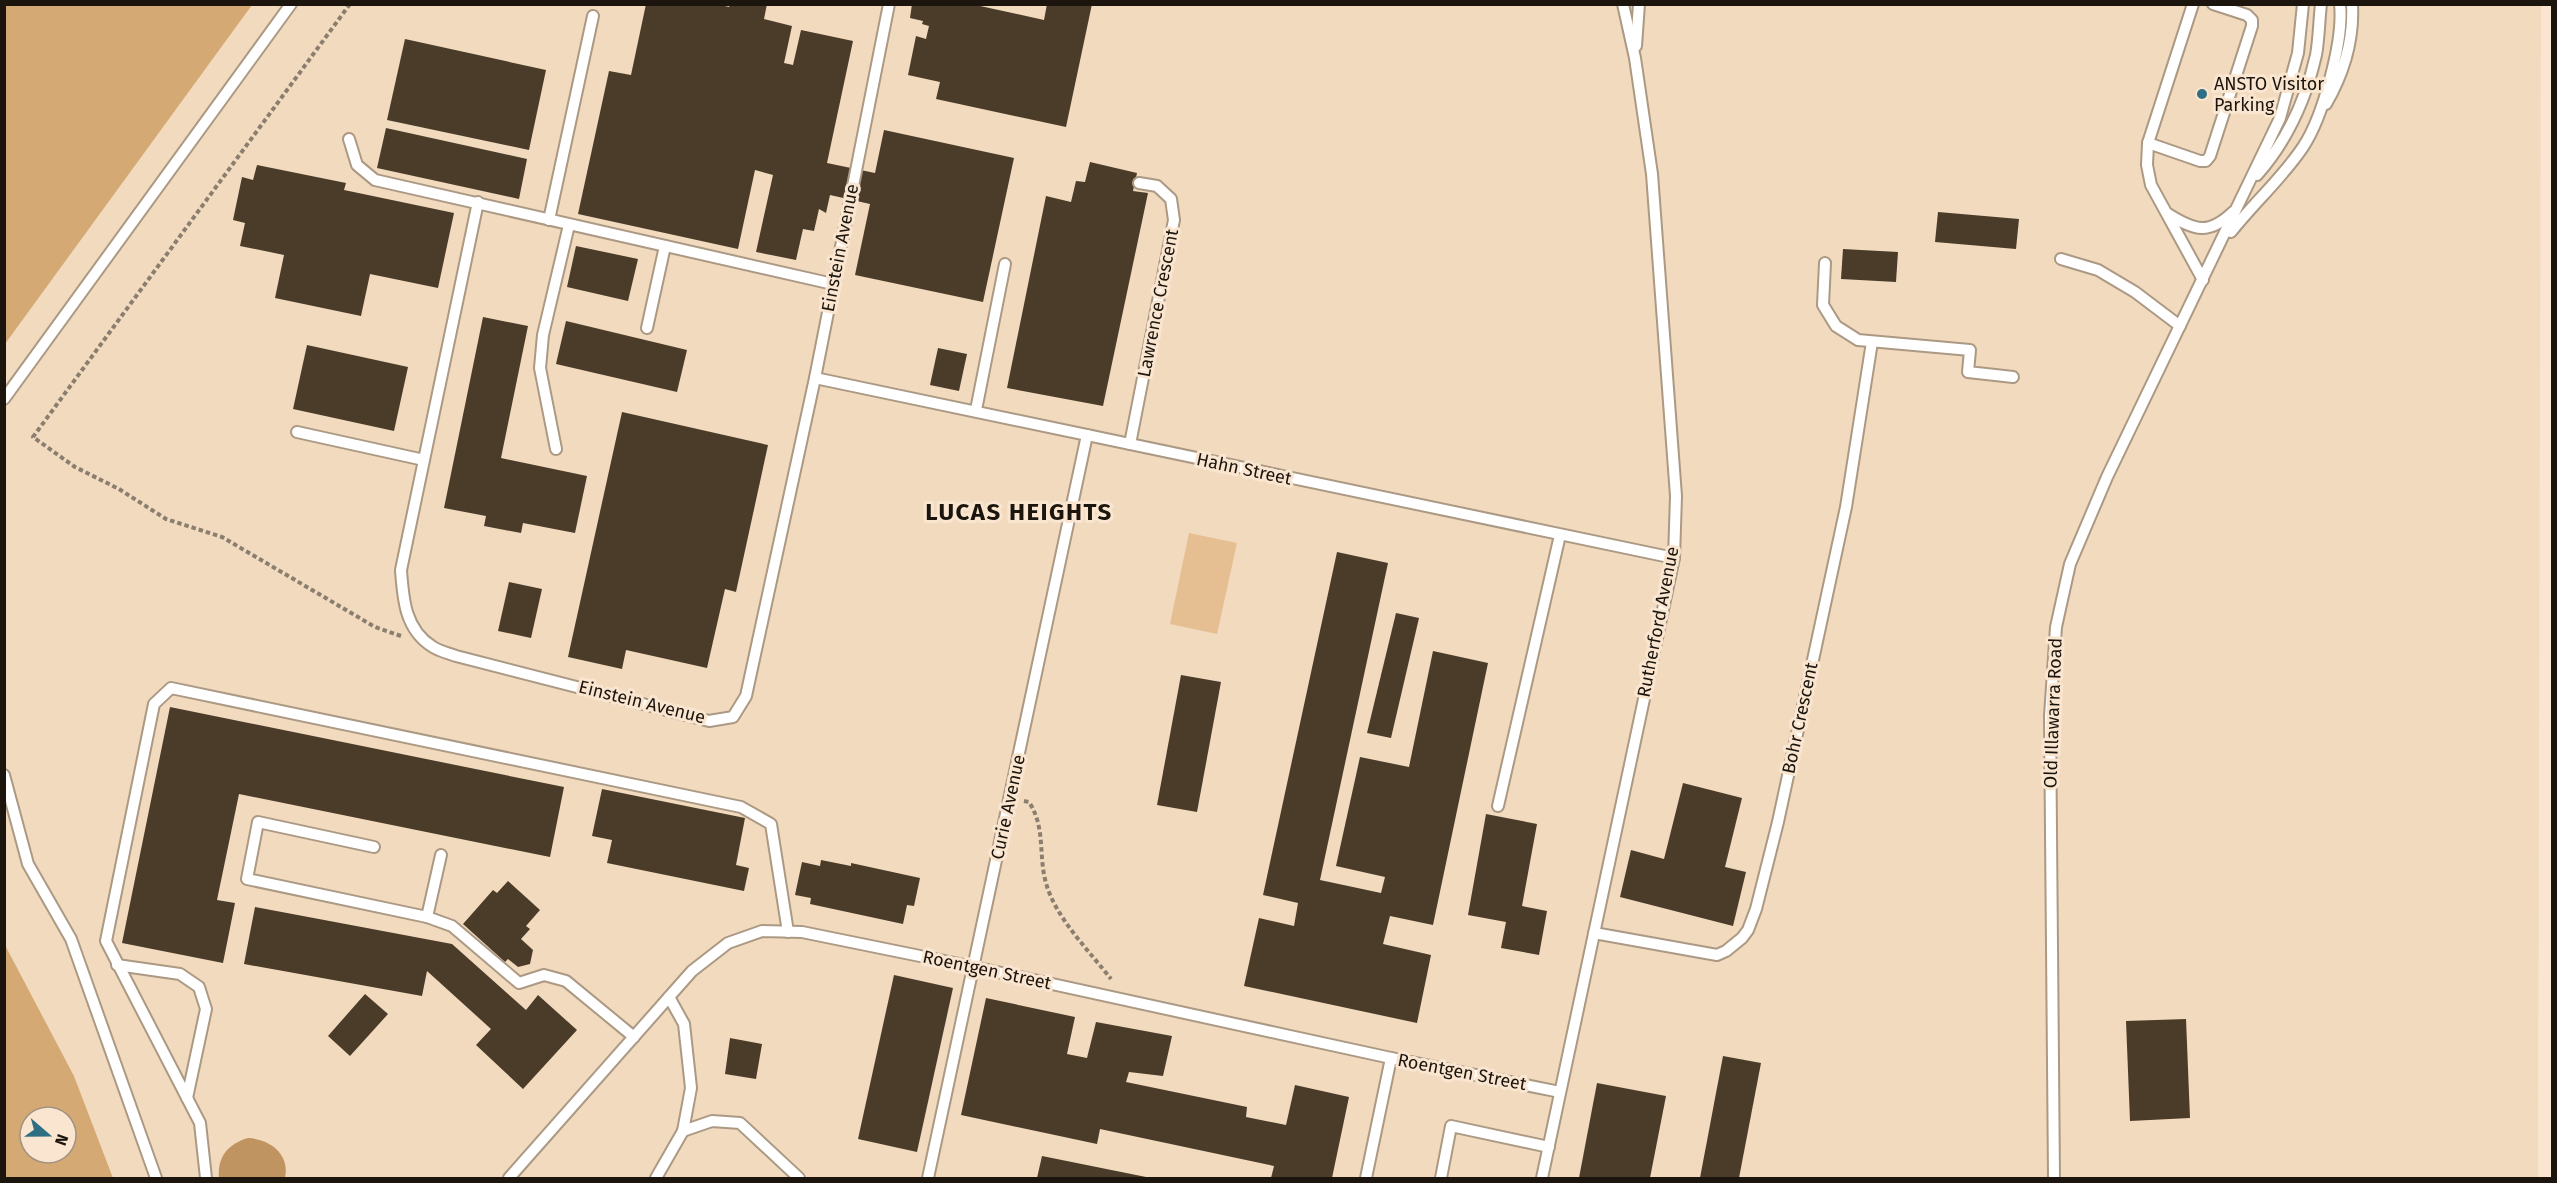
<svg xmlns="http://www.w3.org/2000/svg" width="2557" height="1183" font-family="'Fira Sans',sans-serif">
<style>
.built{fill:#f2dabe}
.green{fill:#e5bf92}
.forest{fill:#d5a974;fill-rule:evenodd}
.water{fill:#bf9460}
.building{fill:#4b3c2a}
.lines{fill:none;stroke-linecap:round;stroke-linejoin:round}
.service-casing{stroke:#ab9984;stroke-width:14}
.path{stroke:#8b7e6f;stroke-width:4;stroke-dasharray:4.5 3;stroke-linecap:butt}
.service{stroke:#fff;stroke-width:10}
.poi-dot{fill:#2f6f83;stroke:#fae6d0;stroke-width:2}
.labels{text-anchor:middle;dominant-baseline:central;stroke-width:6;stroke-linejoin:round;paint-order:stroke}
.poi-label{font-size:18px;fill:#1b150d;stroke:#fae6d0;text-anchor:start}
.street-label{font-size:18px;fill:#1b150d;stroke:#fae6d0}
.district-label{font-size:24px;font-weight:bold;letter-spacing:1.5px;fill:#1b150d;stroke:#fae6d0}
</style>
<rect width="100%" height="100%" fill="#fae6d0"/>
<path class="built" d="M252,5H2541L2538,1178H113L74,1076L5,945V344Z"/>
<path class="green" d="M1189,533L1237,543L1217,634L1170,624Z"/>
<g class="forest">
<path d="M5,4L252,5L5,344L4,5Z"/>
<path d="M5,945L74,1076L113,1178H5ZM30,1117H66V1153H30Z"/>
</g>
<path class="water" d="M248,1138C270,1139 290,1154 285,1178H219C217,1157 228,1144 248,1138Z"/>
<g class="building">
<path d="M646,4H717L729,7L730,4H767L764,19L792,26L784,63L793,65L801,30L853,41L827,163L875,173L884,130L1014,158L983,302L855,275L870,204L830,195L826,213L819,209L814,231L803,229L796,260L756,252L773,175L755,170L738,249L578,214L609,71L631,75Z"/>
<path d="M912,4H971L1044,20L1047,4H1092L1066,127L936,99L940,82L908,75L916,36L926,39L929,26L922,24L923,21L910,18Z"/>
<path d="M405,39L546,70L529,150L387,120Z"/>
<path d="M386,128L527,159L519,199L377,168Z"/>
<path d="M1090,162L1137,173L1133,191L1148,193L1103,406L1007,388L1046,196L1071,202L1076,181L1085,182Z"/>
<path d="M257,165L346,183L344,190L454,213L438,288L370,274L361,316L275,298L284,255L240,246L245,223L233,220L242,177L253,180Z"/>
<path d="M1938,212L2019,219L2016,249L1935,242Z"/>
<path d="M576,246L638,259L628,301L567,287Z"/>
<path d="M1843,249L1898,252L1896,282L1841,279Z"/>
<path d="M483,317L528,326L501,458L587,476L575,533L523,523L521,533L484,526L486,516L444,508Z"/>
<path d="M566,321L687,350L677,392L556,364Z"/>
<path d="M307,345L408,367L394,431L293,409Z"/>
<path d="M938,348L967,354L959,391L930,385Z"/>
<path d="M622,412L768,445L736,592L725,589L707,668L626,650L622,669L568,657Z"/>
<path d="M1337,552L1388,563L1320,880L1381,893L1385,877L1336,866L1360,757L1409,767L1433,651L1488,663L1433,925L1390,916L1383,944L1431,955L1417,1023L1244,986L1259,918L1294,926L1298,903L1263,895Z"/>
<path d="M509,582L542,589L531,638L498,631Z"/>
<path d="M1396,613L1419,618L1391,738L1367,733Z"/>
<path d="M1181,675L1221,682L1197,812L1157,805Z"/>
<path d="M170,707L564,787L550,857L239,794L217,900L235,903L223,963L122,943Z"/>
<path d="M1683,783L1742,798L1725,867L1746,872L1733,926L1620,897L1631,850L1664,859Z"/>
<path d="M602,789L745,818L736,865L749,868L744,891L607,863L612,840L592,836Z"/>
<path d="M1486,814L1537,824L1522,906L1547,911L1539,955L1501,948L1506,922L1468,915Z"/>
<path d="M821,860L851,866V863L920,878L914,906L907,905L903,924L810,904L811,898L795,895L802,862L820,866Z"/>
<path d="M508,881L540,910L526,926L530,929L521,939L533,950L530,964L518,967L508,959L505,962L463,924L493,890L497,893Z"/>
<path d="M255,907L452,944L526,1010L538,995L577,1030L523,1089L476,1045L491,1029L427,971L422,996L244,964Z"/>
<path d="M894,975L953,988L917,1152L858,1139Z"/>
<path d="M365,994L388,1014L350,1056L328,1036Z"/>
<path d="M986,998L1075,1017L1067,1054L1087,1058L1096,1022L1172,1036L1163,1076L1129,1072L1126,1082L1247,1107L1246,1117L1286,1125L1295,1085L1349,1097L1332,1178H1271L1274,1166L1100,1129L1097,1144L961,1115Z"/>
<path d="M2186,1019L2190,1118L2130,1121L2126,1021Z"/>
<path d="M730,1038L762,1044L756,1079L725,1074Z"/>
<path d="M1723,1056L1761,1063L1739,1178H1700Z"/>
<path d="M1597,1083L1666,1096L1650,1178H1579Z"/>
<path d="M1042,1156L1146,1177L1145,1178H1037Z"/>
</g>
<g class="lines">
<defs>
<g id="service">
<path d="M2193,4L2148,143L2147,165L2151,185L2203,280"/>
<path d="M1636,46L1639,4"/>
<path d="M2326,104C2344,73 2354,41 2352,4"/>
<path d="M349,139L357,165L375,180L833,284"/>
<path d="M2148,143L2200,161H2206L2210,156L2252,26V20L2247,15L2213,4"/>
<path d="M2257,175C2287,141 2306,99 2316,55C2319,39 2319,21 2321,4"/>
<path d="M478,202L401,570C403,599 405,630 433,647C439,651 448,653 456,656L709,721L733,717L746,696L815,378L889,4"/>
<path d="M2168,214C2195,231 2209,235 2233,212"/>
<path d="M549,220L593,16"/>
<path d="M2231,232C2254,203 2283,177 2303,147C2323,117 2344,40 2340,4"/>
<path d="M2061,259L2098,270L2135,292L2180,326"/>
<path d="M1825,263L1823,305L1836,326L1858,340L1970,350L1968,372L2013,377"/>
<path d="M647,328L665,246"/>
<path d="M815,378L1674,558"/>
<path d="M4,399L291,4"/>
<path d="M976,410L1005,264"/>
<path d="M297,432L424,460"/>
<path d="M1130,444L1174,220L1171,199L1157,186L1139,183"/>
<path d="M556,449L540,368L543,335L569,225"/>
<path d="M4,775L28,864L71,939L156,1178"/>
<path d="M1498,806L1560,535"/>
<path d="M374,847L258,822L247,879L427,917L452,926L519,983L544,975L566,981L634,1037"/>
<path d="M427,917L441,855"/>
<path d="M1594,933L1717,955L1726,951L1742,938L1748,930L1756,909L1778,822L1846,507L1872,342"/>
<path d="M117,965L180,974L199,987L206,1009L187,1098"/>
<path d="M683,1131L712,1121L740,1123L799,1178"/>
<path d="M206,1178L200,1123L106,941L154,704L171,688L741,807L771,824L788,932"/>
<path d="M509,1178L692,971L728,943L762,931L802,932L974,967L1391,1058L1560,1092"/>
<path d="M656,1178L683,1131L691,1088L684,1024L669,997"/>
<path d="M928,1178L1087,435"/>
<path d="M1366,1178L1391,1058"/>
<path d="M1441,1178L1451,1126L1549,1147"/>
<path d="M1542,1178L1674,558L1676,496L1652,174L1635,58L1623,4"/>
<path d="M2054,1178L2050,716L2056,627L2070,564L2107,477L2280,118L2298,53L2303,4"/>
</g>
</defs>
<use href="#service" class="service-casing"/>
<g class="path">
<path d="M350,4L33,437L75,467L119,489L166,519L222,537L375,627L401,636"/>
<path d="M1024,801L1029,802C1046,828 1038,855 1046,883C1055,917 1090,952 1111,979"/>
</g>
<use href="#service" class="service"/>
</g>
<circle class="poi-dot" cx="2202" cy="94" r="6"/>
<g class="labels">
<g class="poi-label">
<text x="2214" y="84">ANSTO Visitor<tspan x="2214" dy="21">Parking</tspan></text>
</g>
<g class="street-label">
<text transform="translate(840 248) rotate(-79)">Einstein Avenue</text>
<text transform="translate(1158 303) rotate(-79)">Lawrence Crescent</text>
<text transform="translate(1244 469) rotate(12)">Hahn Street</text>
<text transform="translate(1658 622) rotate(-79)">Rutherford Avenue</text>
<text transform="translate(642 702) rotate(14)">Einstein Avenue</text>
<text transform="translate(2053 713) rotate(-88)">Old Illawarra Road</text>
<text transform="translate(1800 718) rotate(-78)">Bohr Crescent</text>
<text transform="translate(1008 807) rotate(-78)">Curie Avenue</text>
<text transform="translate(987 970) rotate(12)">Roentgen Street</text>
<text transform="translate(1462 1072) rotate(11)">Roentgen Street</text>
</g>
<g class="district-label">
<text x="1019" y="512">LUCAS HEIGHTS</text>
</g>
</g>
<rect width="2557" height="1183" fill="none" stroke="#1b150d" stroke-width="12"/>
<g transform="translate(48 1135) rotate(110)"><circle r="28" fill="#fae6d0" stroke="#a19282" stroke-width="1.5"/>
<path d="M0-4.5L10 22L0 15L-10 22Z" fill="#2f6f83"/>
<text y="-9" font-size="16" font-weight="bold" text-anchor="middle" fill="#1b150d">N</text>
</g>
</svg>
